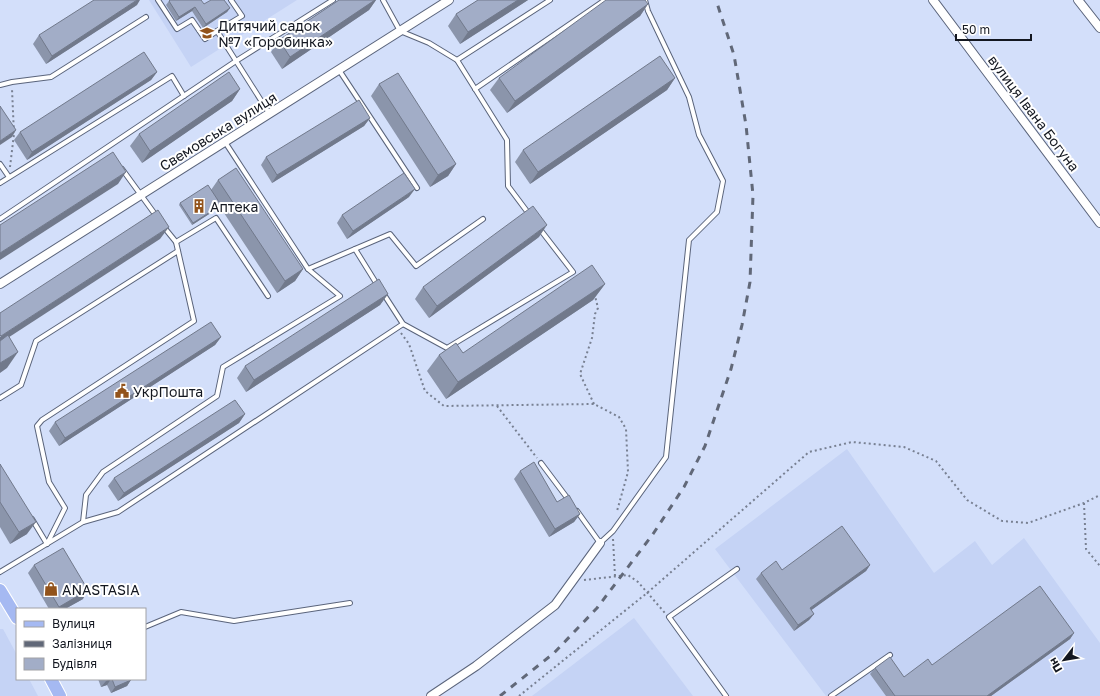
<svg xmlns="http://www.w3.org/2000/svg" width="1100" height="696" font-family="'Golos Text',sans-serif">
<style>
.built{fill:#c5d3f5}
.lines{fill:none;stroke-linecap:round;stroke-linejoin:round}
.lane-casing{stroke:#5a647b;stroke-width:6}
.street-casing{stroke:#5a647b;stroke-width:10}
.primary-casing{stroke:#fff;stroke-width:14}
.path{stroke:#788092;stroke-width:2;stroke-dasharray:2 3;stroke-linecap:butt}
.lane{stroke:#fff;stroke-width:4}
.street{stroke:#fff;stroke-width:8}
.primary{stroke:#a5b9f2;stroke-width:12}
.rail{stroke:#616878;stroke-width:3;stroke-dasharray:7 7;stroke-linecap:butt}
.wall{fill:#8b95ab}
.shaded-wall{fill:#71798b}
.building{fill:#a2adc7;stroke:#71798b}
.labels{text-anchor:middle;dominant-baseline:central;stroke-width:4;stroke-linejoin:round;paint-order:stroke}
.poi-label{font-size:14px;fill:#131720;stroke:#fff;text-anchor:start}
.street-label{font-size:14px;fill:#131720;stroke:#fff}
</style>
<rect width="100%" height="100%" fill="#d3dffa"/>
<g class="built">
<path d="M149,0H297L191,67Z"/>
<path d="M847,449L934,573L975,541L992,565L1024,538L1100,643V696H826L715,549Z"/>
<path d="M634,618L693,696H532Z"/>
<path d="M0,629H3L17,655V679H29L38,696H0Z"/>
</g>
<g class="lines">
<defs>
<g id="lane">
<path d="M158,0L177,29L192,20L205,39L217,31"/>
<path d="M231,0L242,16L217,31L269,113"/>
<path d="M383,0L400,31L429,43L457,60L507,140L508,186L529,214"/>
<path d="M457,60L550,0"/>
<path d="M339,70L417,188"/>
<path d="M0,85L12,82L51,77L146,17"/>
<path d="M475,89L605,0"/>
<path d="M0,164L9,177"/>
<path d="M122,169L157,217"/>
<path d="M0,183L172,76L184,96"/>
<path d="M0,219L236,61L333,0"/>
<path d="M163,226L176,242L216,218L268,296"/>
<path d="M355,249L378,286"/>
<path d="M308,269L390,234L416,266L483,219"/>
<path d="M383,293L403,324L447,348L573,272L539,228"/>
<path d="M0,398L21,385L36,341L178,251"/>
<path d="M541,463L568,499"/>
<path d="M577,511L600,543L613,531L666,457L689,240L717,212L723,181L699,135L689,97L648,11L645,0"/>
<path d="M32,519L47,544"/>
<path d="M83,522L86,495L103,472L217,396L223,367L340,296L308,269L225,142"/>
<path d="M47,544L65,508L49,482L37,426L42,420L194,321L176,242"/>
<path d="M0,572L83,522L118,512L403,324"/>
<path d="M145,627L181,612L234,621L350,603"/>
<path d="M726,696L669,617L737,569"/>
<path d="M831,696L890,655"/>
</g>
<g id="street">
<path d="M933,0L1100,223"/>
<path d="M1078,0L1100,28"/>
<path d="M0,284L449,0"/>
<path d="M431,696L476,666L555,605L600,543"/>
</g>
<g id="primary">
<path d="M0,590L17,618"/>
<path d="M51,679L60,696"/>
</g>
</defs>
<use href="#lane" class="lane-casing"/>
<use href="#street" class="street-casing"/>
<use href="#primary" class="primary-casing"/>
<g class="path">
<path d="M10,167L14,134L12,89"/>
<path d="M401,333L409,344L425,391L444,406L594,404L619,417L626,429L628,472L617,511"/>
<path d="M594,404L580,374L592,338L595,314L598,308L595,296"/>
<path d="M497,406L537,458"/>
<path d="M1084,503L1086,549L1100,566"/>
<path d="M613,539L615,576"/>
<path d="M584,580L628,575L638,582L665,613"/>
<path d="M519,696L647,593L809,452L852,442L904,447L936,461L967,500L1002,521L1028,523L1084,503L1100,495"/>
</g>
<use href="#lane" class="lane"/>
<use href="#street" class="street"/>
<use href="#primary" class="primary"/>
<path class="rail" d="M500,696L554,653L597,608L653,534L684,487L705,446L731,369L742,325L750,282L753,195L746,125L734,55L716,0"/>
</g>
<g class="wall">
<path d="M339,0H376L369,10L282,69L271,52L279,40Z"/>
<path d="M478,0H528L460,44L448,26L456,14Z"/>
<path d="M169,1L204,4L230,8L227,12L203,28L192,11L176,21L166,5Z"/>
<path d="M648,4L640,16L507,113L490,90L499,78Z"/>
<path d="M137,5L46,64L33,44L39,35Z"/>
<path d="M157,72L151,80L27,160L14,140L20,132Z"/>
<path d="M675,78L667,90L530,184L515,162L523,150Z"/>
<path d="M379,84L456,164L448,176L430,187L371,96Z"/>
<path d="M240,89L232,101L142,163L130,146L139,134Z"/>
<path d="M370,118L364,126L272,183L261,165L266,157Z"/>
<path d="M218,180L303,269L295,281L277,293L220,207L192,225L179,205L180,203L211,190Z"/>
<path d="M409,197L347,239L337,223L342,215Z"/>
<path d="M539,237L429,318L415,299L423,287Z"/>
<path d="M605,284L593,300L446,399L427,371L439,355L463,353Z"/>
<path d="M388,294L380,305L246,392L237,378L245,366Z"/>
<path d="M221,337L215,345L59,446L49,431L55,422Z"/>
<path d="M245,414L239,423L118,501L108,486L114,478Z"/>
<path d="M0,464L27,534L10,544L0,527Z"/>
<path d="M520,471L557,502L580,514L574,522L549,537L514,479Z"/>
<path d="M34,565L83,599L65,609H49L28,573Z"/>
<path d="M870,565L866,571L811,610L814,614L809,620L794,631L756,579L761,573L782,570Z"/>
<path d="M1074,633L1070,639L991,696H886L870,674L875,668L904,677L932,665Z"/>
<path d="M95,679H131L127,686L111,693L107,685L101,687L98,679L95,680Z"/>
</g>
<g class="shaded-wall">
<path d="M137,0H140L137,5L46,64L52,56Z"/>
<path d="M375,0H376L369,10L282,69L290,57Z"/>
<path d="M518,0H528L460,44L468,32Z"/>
<path d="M648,4L640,16L507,113L515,101Z"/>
<path d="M195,7L192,11L176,21L179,17Z"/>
<path d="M230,8L227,12L203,28L206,24Z"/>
<path d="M157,72L151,80L27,160L32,152Z"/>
<path d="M675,78L667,90L530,184L538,172Z"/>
<path d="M240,89L232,101L142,163L150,151Z"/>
<path d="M370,118L364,126L272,183L277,175Z"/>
<path d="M16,130L12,137L0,145V141Z"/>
<path d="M456,164L448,176L430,187L438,175Z"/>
<path d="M126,172L118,184L0,260V253Z"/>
<path d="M415,189L409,197L347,239L353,231Z"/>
<path d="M221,205L220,207L192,225L193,223Z"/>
<path d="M547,225L539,237L429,318L437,306Z"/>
<path d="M169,227L160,239L0,343V337L1,336Z"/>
<path d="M303,269L295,281L277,293L285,281Z"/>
<path d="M605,284L593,300L446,399L458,382Z"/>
<path d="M388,294L380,305L246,392L254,380Z"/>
<path d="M221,337L215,345L59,446L65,438Z"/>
<path d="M18,352L7,368L0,373V363Z"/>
<path d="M245,414L239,423L118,501L124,493Z"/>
<path d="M580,514L574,522L549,537L555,529Z"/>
<path d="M36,522L27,534L10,544L19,532Z"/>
<path d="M870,565L866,571L806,614L810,608Z"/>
<path d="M88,590L83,599L65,609H58L59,607Z"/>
<path d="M814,614L809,620L794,631L798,625Z"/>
<path d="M1074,633L1070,639L991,696H987Z"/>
<path d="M110,679H111L107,685L101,687L106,681Z"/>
<path d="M131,680L127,686L111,693L115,687Z"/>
</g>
<g class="building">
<path d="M94,0H137L52,56L39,35Z"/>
<path d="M170,0H201L204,4L211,0H224L230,8L206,24L195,7L179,17L169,1Z"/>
<path d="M339,0H375L290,57L279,40Z"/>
<path d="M478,0H518L468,32L456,14Z"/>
<path d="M606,0H645L648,4L515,101L499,78Z"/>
<path d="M144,52L157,72L32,152L20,132Z"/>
<path d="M660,56L675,78L538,172L523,150Z"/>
<path d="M229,72L240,89L150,151L139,134Z"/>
<path d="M398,73L456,164L438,175L379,84Z"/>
<path d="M359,100L370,118L277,175L266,157Z"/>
<path d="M0,106L16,130L0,141Z"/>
<path d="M113,152L126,172L0,253V225Z"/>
<path d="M236,168L303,269L285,281L218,180Z"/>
<path d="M404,173L415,189L353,231L342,215Z"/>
<path d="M208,185L221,205L193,223L180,203Z"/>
<path d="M533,206L547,225L437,306L423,287Z"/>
<path d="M158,210L169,227L1,336L0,335V313Z"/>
<path d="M592,265L605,284L458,382L439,355L456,343L463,353Z"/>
<path d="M379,279L388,294L254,380L245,366Z"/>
<path d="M211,322L221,337L65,438L55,422Z"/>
<path d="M8,335L18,352L0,363V341Z"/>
<path d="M235,400L245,414L124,493L114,478Z"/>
<path d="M534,462L557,502L569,495L580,514L555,529L520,471Z"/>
<path d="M0,464L36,522L19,532L0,502Z"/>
<path d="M842,526L870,565L810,608L814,614L798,625L761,573L776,561L782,570Z"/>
<path d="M63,548L88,590L59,607L34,565Z"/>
<path d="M1040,586L1074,633L987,696H895L875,668L890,657L904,677L928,659L932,665Z"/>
<path d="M112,679H131V680L115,687Z"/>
</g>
<defs>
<symbol id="school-bare" viewBox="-9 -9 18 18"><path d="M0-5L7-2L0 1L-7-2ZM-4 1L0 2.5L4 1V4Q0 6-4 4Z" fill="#92531b" stroke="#fff" stroke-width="2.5" paint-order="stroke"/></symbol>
<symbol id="building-bare" viewBox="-9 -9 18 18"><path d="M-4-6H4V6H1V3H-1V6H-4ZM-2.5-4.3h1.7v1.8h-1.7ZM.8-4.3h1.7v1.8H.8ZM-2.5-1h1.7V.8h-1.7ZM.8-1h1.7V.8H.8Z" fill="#92531b" stroke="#fff" stroke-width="2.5" paint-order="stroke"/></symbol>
<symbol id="civic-bare" viewBox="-9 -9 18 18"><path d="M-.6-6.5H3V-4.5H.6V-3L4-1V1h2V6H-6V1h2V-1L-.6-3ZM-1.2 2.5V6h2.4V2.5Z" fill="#92531b" stroke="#fff" stroke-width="2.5" paint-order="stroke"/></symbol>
<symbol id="shop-bare" viewBox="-9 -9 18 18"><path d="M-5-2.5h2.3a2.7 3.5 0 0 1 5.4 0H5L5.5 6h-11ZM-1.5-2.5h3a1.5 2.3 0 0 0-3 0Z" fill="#92531b" stroke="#fff" stroke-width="2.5" paint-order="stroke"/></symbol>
</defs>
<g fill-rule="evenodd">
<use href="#school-bare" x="197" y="23" width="20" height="20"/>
<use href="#building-bare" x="189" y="196" width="20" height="20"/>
<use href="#civic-bare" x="112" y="381" width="20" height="20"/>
<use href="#shop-bare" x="41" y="579" width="20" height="20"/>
</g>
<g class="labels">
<g class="poi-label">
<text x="218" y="25">Дитячий садок<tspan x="218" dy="16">№7 «Горобинка»</tspan></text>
<text x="210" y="206">Аптека</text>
<text x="133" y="391">УкрПошта</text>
<text x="62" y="589">ANASTASIA</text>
</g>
<g class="street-label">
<text transform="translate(1034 113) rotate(53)">вулиця Івана Богуна</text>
<text transform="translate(218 131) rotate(-32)">Свемовська вулиця</text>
</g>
</g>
<rect x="16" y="608" width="130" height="72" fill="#ffffff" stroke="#a1a2a6"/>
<rect x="24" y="621" width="20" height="6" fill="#a5b9f2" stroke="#a1a2a6"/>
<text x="52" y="628" font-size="12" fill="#131720">Вулиця</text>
<rect x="24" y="641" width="20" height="6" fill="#616878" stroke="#a1a2a6"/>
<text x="52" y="648" font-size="12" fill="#131720">Залізниця</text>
<rect x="24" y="658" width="20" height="12" fill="#a2adc7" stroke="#a1a2a6"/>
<text x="52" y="668" font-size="12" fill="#131720">Будівля</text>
<g transform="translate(1064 660) rotate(239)" stroke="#ffffff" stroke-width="3" paint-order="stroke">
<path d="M0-3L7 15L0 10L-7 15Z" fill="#131720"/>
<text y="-6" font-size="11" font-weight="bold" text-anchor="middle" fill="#131720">Пн</text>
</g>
<path d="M956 34v6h75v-6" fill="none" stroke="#131720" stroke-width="2"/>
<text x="962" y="34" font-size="12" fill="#131720" stroke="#ffffff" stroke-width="3" paint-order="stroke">50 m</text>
</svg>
